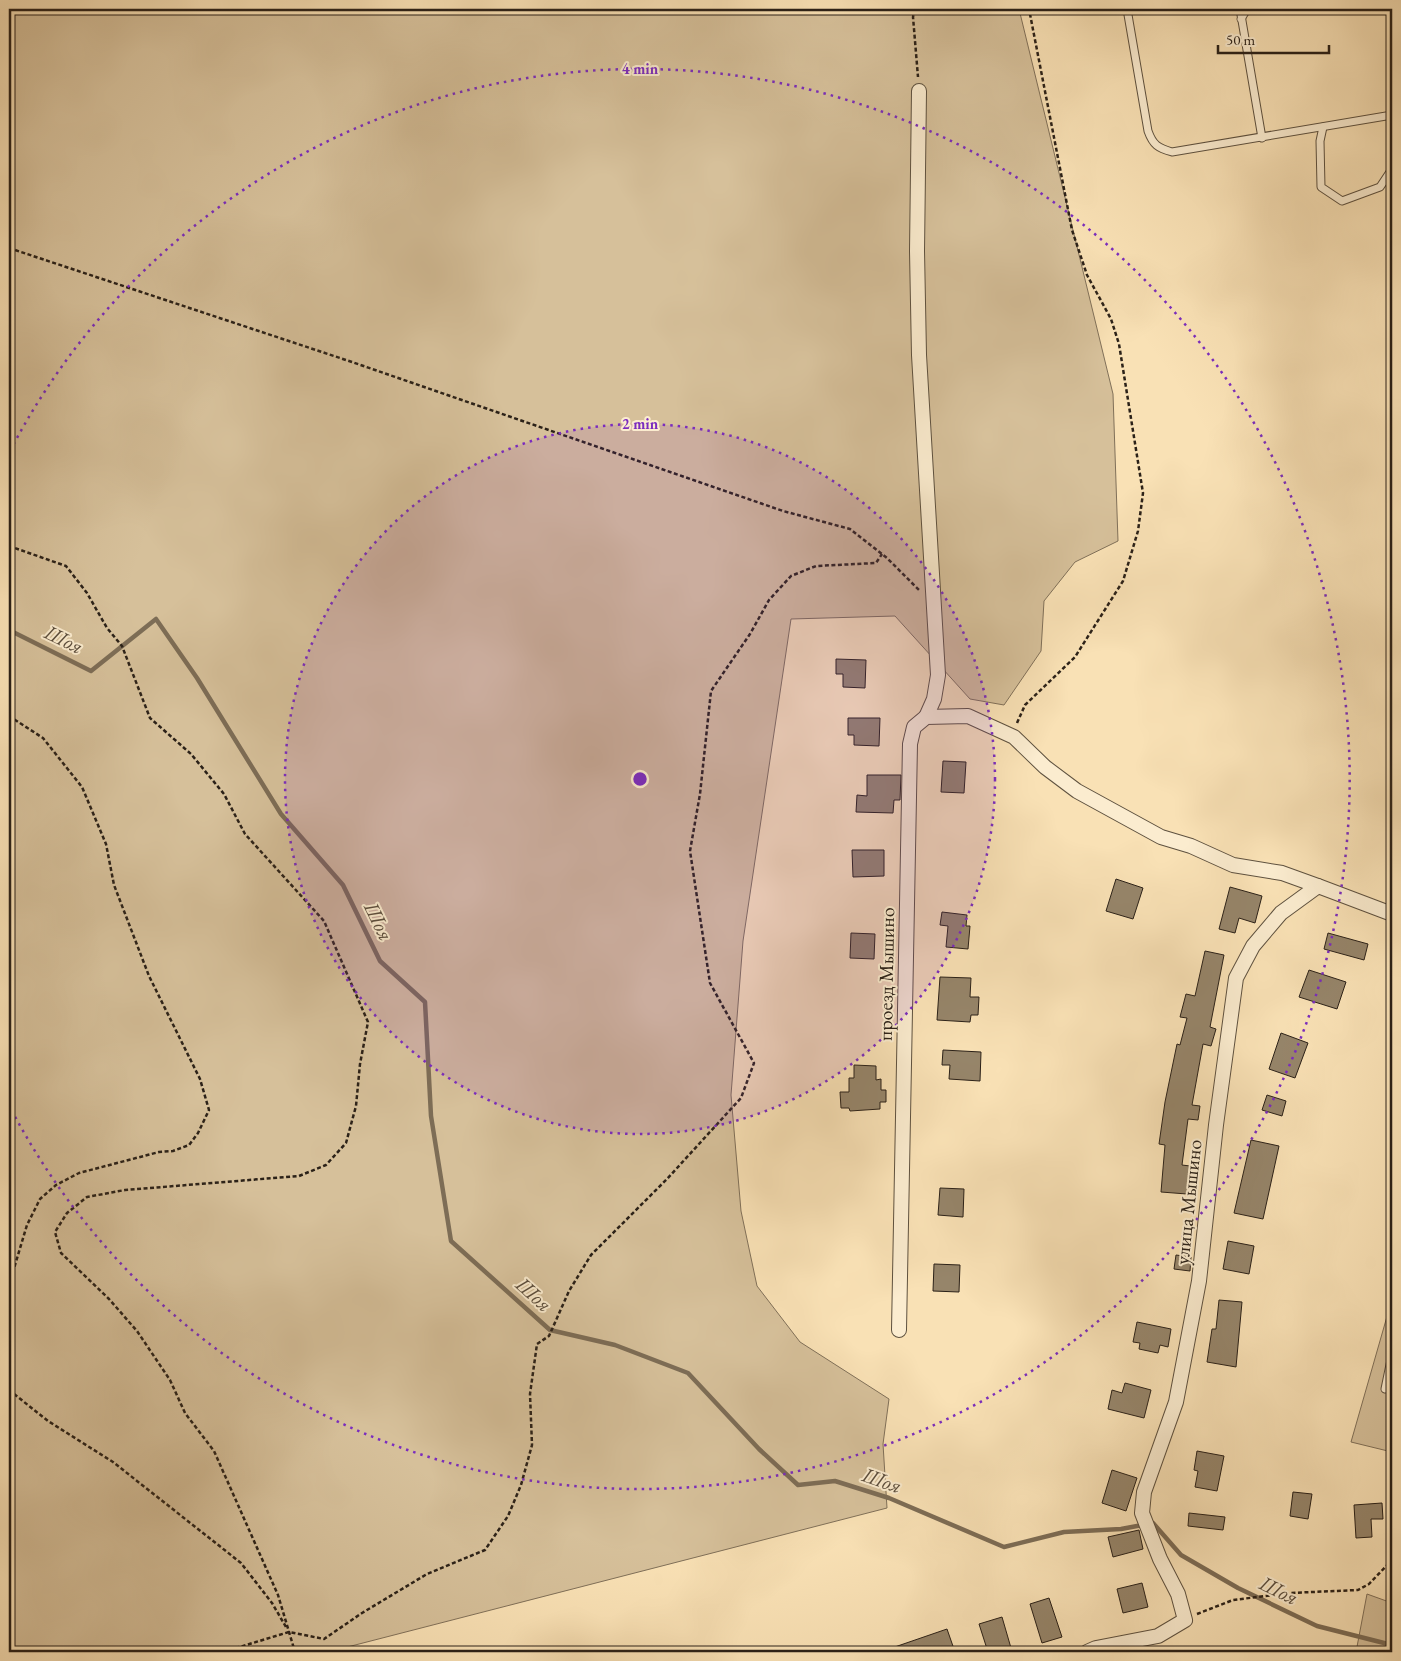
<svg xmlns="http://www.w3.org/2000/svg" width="1401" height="1661" font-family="'EB Garamond',serif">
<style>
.green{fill:#d6c09a;stroke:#807059}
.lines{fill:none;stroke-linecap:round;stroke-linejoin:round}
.stream{stroke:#7d6d56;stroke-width:4.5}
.building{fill:#96856a;stroke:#2b2118}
.lane-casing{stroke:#5e513f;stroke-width:9}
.street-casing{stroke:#5e513f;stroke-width:16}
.path{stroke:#2b2118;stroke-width:2.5;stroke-dasharray:4 2.5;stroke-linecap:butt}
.lane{stroke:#fbeccf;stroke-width:7}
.street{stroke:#fbeccf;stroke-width:14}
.ring{fill:none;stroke:#7b2cbf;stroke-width:2.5;stroke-dasharray:2.5 5}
.labels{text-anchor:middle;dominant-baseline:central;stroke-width:4;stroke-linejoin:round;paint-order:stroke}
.street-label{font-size:20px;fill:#2b2118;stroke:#fbeccf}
.water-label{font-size:21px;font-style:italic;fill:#5b4d3c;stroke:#fbeccf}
.centre{fill:#7b2cbf;stroke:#fbeccf;stroke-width:2.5}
.ring-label{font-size:15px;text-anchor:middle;font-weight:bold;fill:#7b2cbf;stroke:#fbeccf;stroke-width:4;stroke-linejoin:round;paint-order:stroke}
</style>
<rect width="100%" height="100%" fill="#f9e1b5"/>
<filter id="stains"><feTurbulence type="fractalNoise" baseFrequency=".004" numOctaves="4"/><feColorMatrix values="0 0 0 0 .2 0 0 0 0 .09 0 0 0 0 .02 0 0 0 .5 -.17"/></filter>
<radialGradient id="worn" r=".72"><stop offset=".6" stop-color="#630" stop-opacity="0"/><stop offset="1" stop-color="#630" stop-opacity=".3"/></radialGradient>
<g class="green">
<path d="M9,9H1019L1113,394L1118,541L1075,562L1044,601L1041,651L1004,705L970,699L895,616L791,619L743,941L731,1095L741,1211L757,1286L800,1342L889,1399L883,1444L887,1508L328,1652H9Z"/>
<path d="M1392,1299V1452L1351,1442Z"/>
<path d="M1367,1594L1392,1603V1652H1356Z"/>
</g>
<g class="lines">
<path class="stream" d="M9,630L91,671L156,619L197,678L281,814L343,885L380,961L425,1002L431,1116L451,1241L550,1330L615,1345L688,1373L759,1449L798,1485L835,1481L889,1498L1004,1547L1064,1532L1121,1529L1153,1523L1181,1555L1238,1588L1317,1626L1392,1645"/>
</g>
<g class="building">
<path d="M836,659L866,660L865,688L843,687V674H836Z"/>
<path d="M848,718H880L879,746L854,745V735H848Z"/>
<path d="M943,761L966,762L964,793L941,792Z"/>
<path d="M867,775H901L900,800H894L893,813L856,812L857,795L867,796Z"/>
<path d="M852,850H884V876L853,877Z"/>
<path d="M1116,879L1143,888L1133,919L1106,911Z"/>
<path d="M1230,887L1262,896L1255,923L1239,918L1235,933L1219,929Z"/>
<path d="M942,912L967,915L966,926H970L968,949L946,947L948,926L940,925Z"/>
<path d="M851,933L875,934L874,959L850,958Z"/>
<path d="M1328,933L1368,944L1364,960L1324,949Z"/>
<path d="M1205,951L1224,955L1210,1027L1216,1029L1211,1046L1203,1044L1192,1105L1200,1106L1198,1120L1188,1119L1182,1165L1190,1166L1187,1194L1161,1192L1165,1145L1159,1144L1165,1102L1177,1044L1180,1045L1187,1018L1180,1017L1186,994L1195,996Z"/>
<path d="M1309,970L1346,982L1337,1009L1299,997Z"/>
<path d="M940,977L971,978L970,997H979L978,1015H971L970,1022L937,1020Z"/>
<path d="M1281,1033L1308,1043L1295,1078L1269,1069Z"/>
<path d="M943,1050L981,1052L980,1081L949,1079L950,1065H942Z"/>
<path d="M854,1065L876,1066V1080L881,1079V1090H886V1102H880V1109L850,1111L849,1108H841L840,1092H849V1078H854Z"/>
<path d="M1267,1095L1286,1101L1282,1116L1262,1110Z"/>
<path d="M1251,1140L1279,1146L1263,1219L1234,1213Z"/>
<path d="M940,1188L964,1189L963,1217L938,1215Z"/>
<path d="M1228,1241L1254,1246L1249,1274L1223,1269Z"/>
<path d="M1176,1255L1191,1257L1190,1271L1174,1269Z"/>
<path d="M934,1264L960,1265L959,1292L933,1291Z"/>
<path d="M1219,1300L1242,1302L1236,1367L1207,1362L1212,1329H1216Z"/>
<path d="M1137,1322L1171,1329L1168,1347L1160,1345L1158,1353L1139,1349L1140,1343L1133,1342Z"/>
<path d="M1125,1383L1151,1390L1144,1418L1108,1409L1112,1390L1122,1393Z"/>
<path d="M1197,1451L1224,1456L1217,1491L1195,1487L1198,1471L1194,1470Z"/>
<path d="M1112,1470L1137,1478L1126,1511L1102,1503Z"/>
<path d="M1293,1492L1312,1494L1308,1519L1290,1516Z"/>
<path d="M1382,1503L1383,1519H1371L1372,1537L1356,1538L1354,1505Z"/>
<path d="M1189,1513L1225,1517L1223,1530L1188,1526Z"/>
<path d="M1139,1530L1143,1549L1113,1557L1108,1537Z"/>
<path d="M1142,1583L1148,1607L1123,1613L1117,1589Z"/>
<path d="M1049,1598L1062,1637L1042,1643L1030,1604Z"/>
<path d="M1002,1617L1011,1648L988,1652L979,1624Z"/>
<path d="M947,1629L955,1652H887L886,1650Z"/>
</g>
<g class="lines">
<defs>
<g id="lane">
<path d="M1127,9L1148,131C1153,145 1158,148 1172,152L1392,115"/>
<path d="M1240,9L1262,138"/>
<path d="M1241,19L1247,9"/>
<path d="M1323,127L1320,141L1321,187L1342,201L1380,187L1392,169"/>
<path d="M1385,1389L1392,1355"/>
</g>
<g id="street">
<path d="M919,91L917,251L919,355L938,675L934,699L926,717"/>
<path d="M899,1330L910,744L914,727L926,717L968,716L1014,737L1045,767L1077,791L1161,837L1191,846L1233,865L1282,873L1318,886"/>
<path d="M1087,1652L1096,1648L1158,1636L1185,1620L1178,1594L1160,1559L1142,1513L1144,1492L1176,1402L1199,1281L1216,1125L1236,978L1253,946L1281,913L1318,886L1392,914"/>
</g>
</defs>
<use href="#lane" class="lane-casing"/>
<use href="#street" class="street-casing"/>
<g class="path">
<path d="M915,9L913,17L918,77"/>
<path d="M9,248L349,361L783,511L850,529L887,558L919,590"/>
<path d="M9,546L66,566L87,593L107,628L122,646L150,718L191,754L224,794L245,834L324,921L368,1022L360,1064L356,1106L346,1143L326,1165L299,1176L125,1190L87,1197L67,1213L55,1232L61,1253L109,1299L137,1331L170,1380L185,1413L214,1451L278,1595L295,1652"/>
<path d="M9,716L43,738L82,787L106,844L114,885L149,976L200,1079L209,1110L198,1133L189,1145L173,1151L159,1152L79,1173L56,1185L40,1199L27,1225L9,1285"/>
<path d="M1017,723L1025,705L1075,657L1123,581L1138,531L1143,493L1119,344L1111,319L1087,275L1072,230L1029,9"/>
<path d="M9,1390L48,1421L113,1462L241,1563L272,1603L286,1627"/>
<path d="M1197,1614L1233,1600L1290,1593L1358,1590L1369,1584L1392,1560"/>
<path d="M223,1652L289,1632L324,1639L362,1613L427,1574L485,1550L508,1516L521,1485L532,1445L530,1394L537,1344L549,1336L569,1291L591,1255L667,1179L741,1098L754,1063L710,983L690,851L700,794L711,691L750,634L769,600L791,576L816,566L876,563L882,554"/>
</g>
<use href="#lane" class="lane"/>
<use href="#street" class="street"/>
</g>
<circle cx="640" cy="779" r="355" fill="#7b2cbf" fill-opacity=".12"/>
<g class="ring">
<circle cx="640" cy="779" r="355"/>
<path d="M10 451A710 710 0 1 1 10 1107"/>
</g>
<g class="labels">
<g class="street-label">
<text transform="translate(886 974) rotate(-89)">проезд Мышино</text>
<text transform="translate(1188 1202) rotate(-84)">улица Мышино</text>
</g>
<g class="water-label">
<text transform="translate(64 639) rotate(26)">Шоя</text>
<text transform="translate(379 921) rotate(64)">Шоя</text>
<text transform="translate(534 1294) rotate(42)">Шоя</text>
<text transform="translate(882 1480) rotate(19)">Шоя</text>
<text transform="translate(1279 1590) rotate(26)">Шоя</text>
</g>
</g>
<circle cx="640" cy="779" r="8" class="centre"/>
<g class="ring-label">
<text x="640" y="74">4 min</text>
<text x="640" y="429">2 min</text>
</g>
<rect width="1401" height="1661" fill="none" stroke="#f9e1b5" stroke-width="30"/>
<rect x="10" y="10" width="1381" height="1641" fill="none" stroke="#2b2118" stroke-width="2.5"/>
<rect x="15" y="15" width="1371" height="1631" fill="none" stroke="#2b2118"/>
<path d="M1218 45v8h111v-8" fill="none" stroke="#2b2118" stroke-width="2.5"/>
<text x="1226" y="45" font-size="15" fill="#2b2118" stroke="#fbeccf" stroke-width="4" paint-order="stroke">50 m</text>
<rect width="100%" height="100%" filter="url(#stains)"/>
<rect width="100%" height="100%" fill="url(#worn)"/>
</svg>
